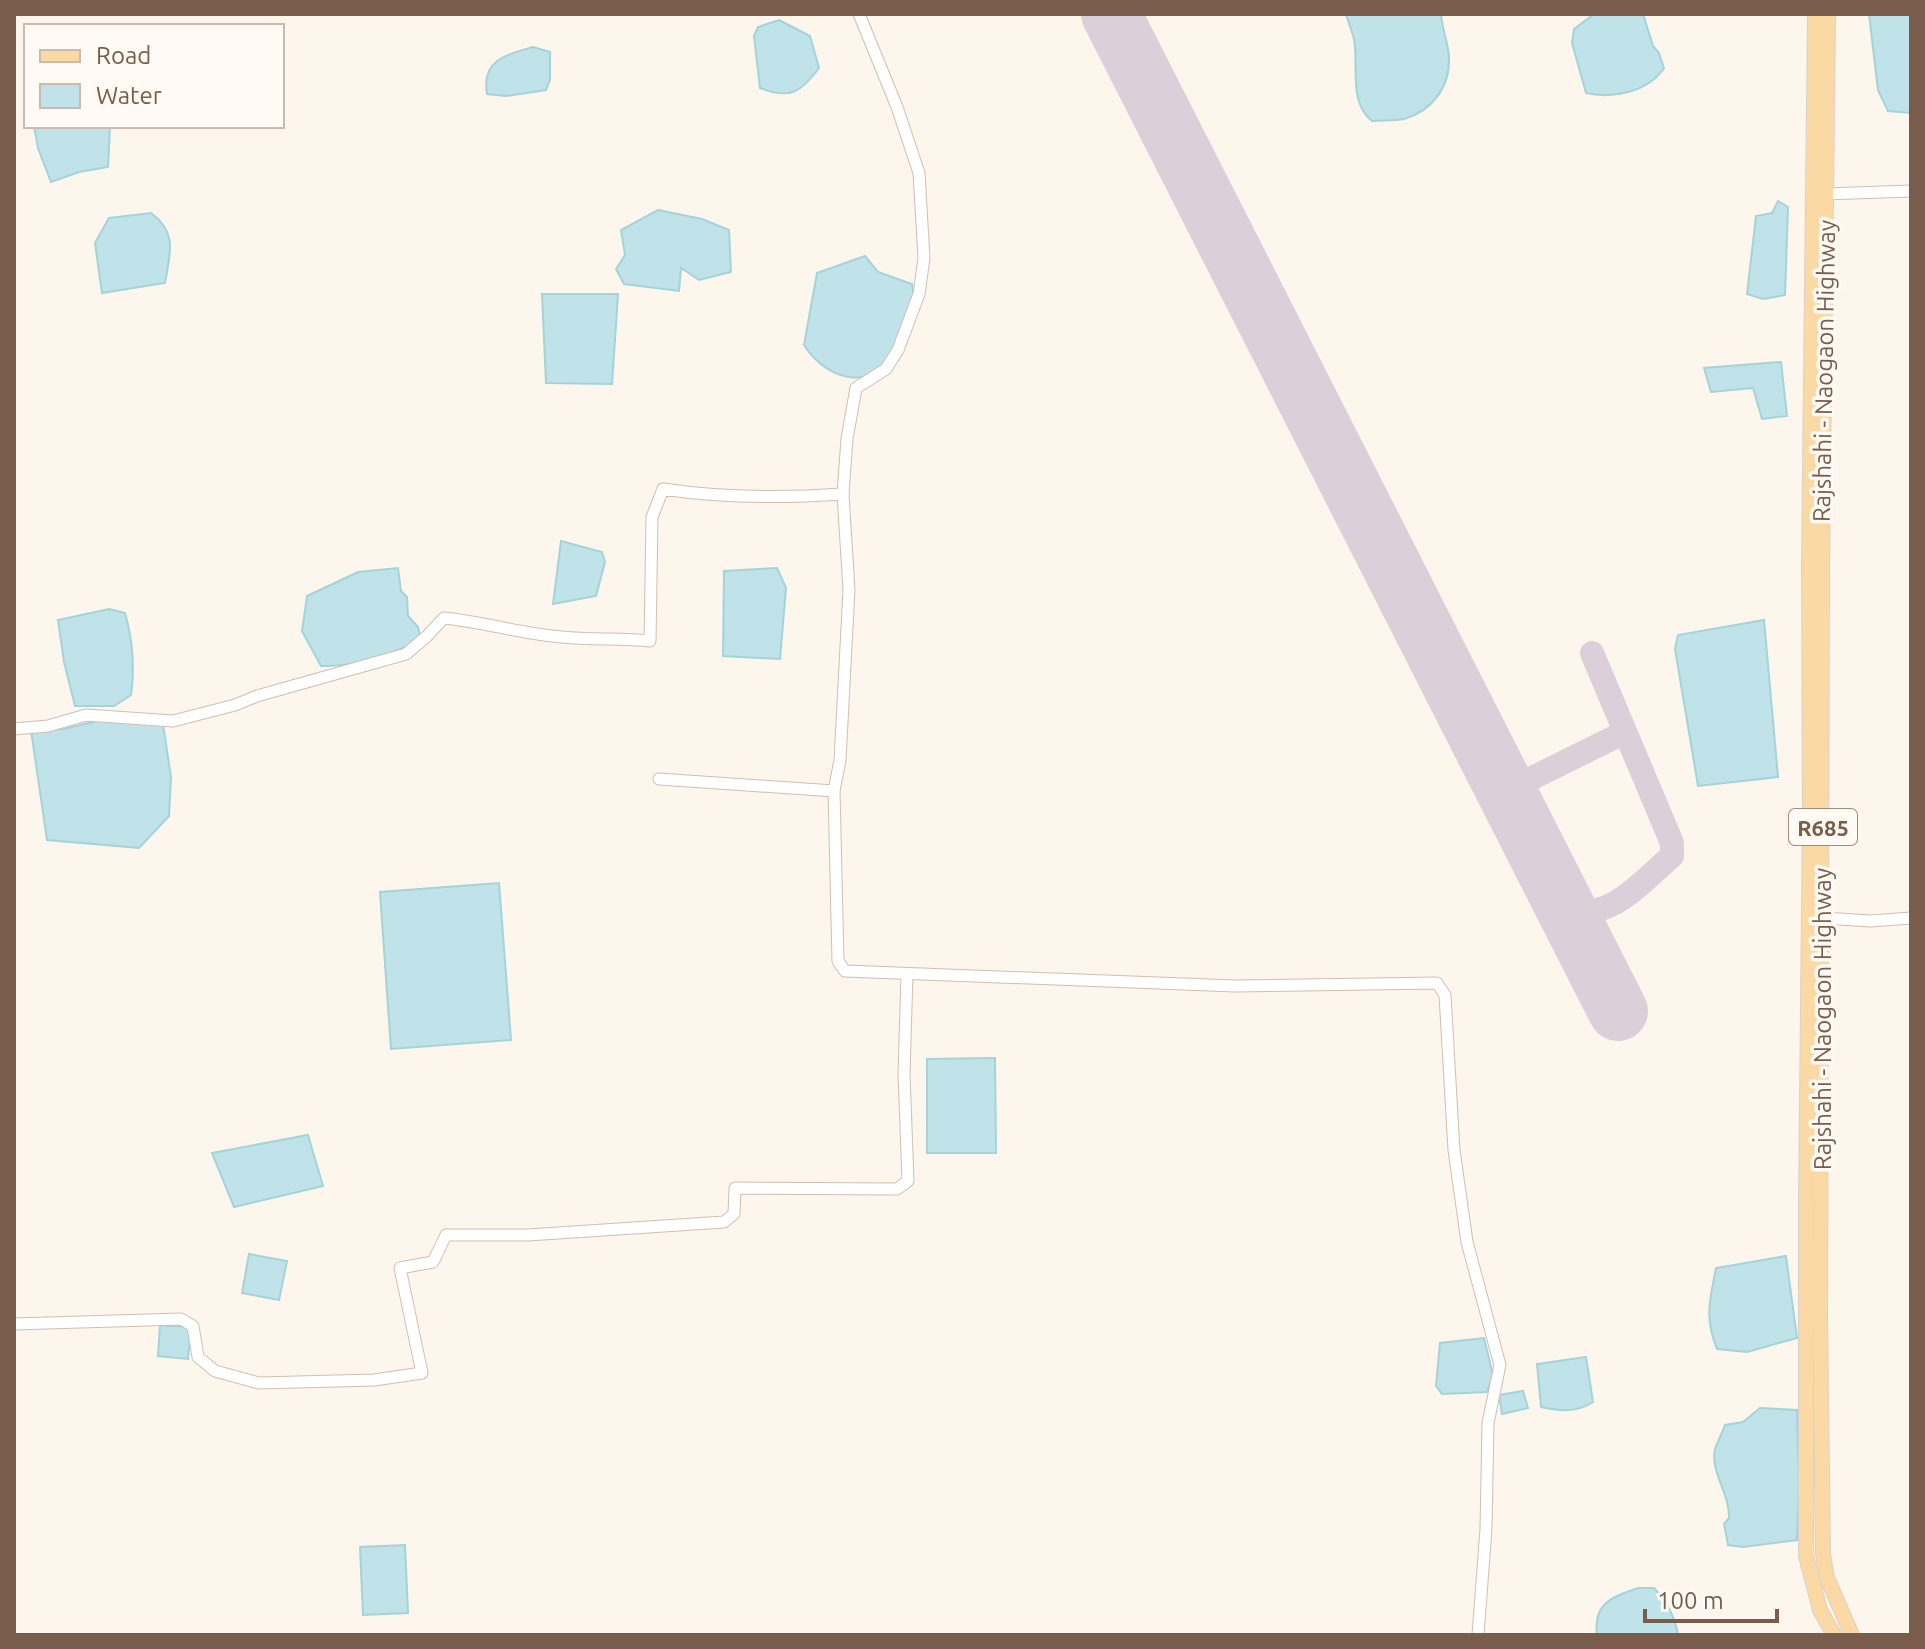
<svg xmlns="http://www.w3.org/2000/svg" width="1925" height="1649" font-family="Ubuntu,sans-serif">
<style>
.water{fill:#bfe3e8;stroke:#a5d3da;stroke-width:2}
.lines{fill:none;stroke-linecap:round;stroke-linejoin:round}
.taxiway{stroke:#dbcfda;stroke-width:24}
.runway{stroke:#dbcfda;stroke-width:60}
.minor-casing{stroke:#d1beb0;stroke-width:13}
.major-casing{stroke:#dad1cd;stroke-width:16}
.minor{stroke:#fff;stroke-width:11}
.major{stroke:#fbd9a5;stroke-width:14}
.labels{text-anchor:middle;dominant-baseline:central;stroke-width:7;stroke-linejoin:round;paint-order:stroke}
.shield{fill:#fffaf3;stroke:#a28b7f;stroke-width:2}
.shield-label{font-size:22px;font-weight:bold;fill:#7a5c4d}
.street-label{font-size:24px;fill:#7a5c4d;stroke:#fffaf3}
</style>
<rect width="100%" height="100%" fill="#fdf6ec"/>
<g class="water">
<path d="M1346,14H1441C1442,29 1449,46 1449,58C1450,87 1432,111 1404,119C1394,121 1382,120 1372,121C1348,102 1359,66 1354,39C1352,31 1348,22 1346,14Z"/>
<path d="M1594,14H1643L1653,46L1659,53L1664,68C1648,92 1613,99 1586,93L1572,43L1574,29Z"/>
<path d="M1869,14H1911V113L1888,111L1878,90Z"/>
<path d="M779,20L810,36L819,68C801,92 790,100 760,88L754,36L758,27Z"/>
<path d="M533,47L550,52V80L546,90L506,96L487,94C481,60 506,55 533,47Z"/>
<path d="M34,126H110L108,167L79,172L51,182L38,148Z"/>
<path d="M1778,201L1788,207L1785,295L1763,299L1747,294L1756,216L1772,213Z"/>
<path d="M658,210L702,219L729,230L731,272L699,280L681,268L679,291L624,284L616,269L625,255L621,230Z"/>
<path d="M151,213C178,233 170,253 165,283L102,293L95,243L109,218Z"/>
<path d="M865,256L878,272L912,284C916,303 908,314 901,331C896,342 891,356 883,365C858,392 820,371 804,345L817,273Z"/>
<path d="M542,294H618L612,384L546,383Z"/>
<path d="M1781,362L1787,416L1762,419L1753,388L1711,392L1704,368Z"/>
<path d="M561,541L602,552L605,562L596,596L553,604Z"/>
<path d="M398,568L401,591L407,597L408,616L418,627L420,636C400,656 348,667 321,666L302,631L307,596L358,572Z"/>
<path d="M777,568L786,588L780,659L723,656L724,571Z"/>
<path d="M109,609L125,613C133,641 135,666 131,695L114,706H75L64,662L58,620Z"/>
<path d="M1764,620L1778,777L1698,786L1675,649L1678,635Z"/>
<path d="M104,719L163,724L171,777L169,816L139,848L47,840L31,730L64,729Z"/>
<path d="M499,883L511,1040L391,1049L380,892Z"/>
<path d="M995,1058L996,1153H927V1059Z"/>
<path d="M308,1135L323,1186L234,1207L212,1153Z"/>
<path d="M249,1254L287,1261L279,1300L242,1293Z"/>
<path d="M1786,1256L1797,1338L1747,1352L1717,1349C1704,1317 1710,1300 1716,1268Z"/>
<path d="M160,1325L191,1327L188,1359L158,1356Z"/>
<path d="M1484,1338L1493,1375L1487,1392L1442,1394L1436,1386L1440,1343Z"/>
<path d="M1586,1357L1593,1402C1576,1413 1561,1411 1541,1407L1537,1364Z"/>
<path d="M1523,1391L1528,1408L1502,1414L1499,1395Z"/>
<path d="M1760,1408L1797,1410L1799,1486L1797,1540L1743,1547L1728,1545L1724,1524L1729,1518C1730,1494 1710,1472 1715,1449C1718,1441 1722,1433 1725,1425L1743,1422Z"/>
<path d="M405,1545L408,1613L363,1615L360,1547Z"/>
<path d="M1638,1588H1654C1667,1602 1675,1616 1678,1635H1597C1593,1603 1612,1597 1638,1588Z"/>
</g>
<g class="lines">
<g class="taxiway">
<path d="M1506,791L1625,732"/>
<path d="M1566,911C1612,920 1639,884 1672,856V843L1592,653"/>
</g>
<path class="runway" d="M1111,14L1618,1011"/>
<defs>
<g id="minor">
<path d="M859,14L897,107L919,173L924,258L919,294L898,350L886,369L856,388L847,439L843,494L849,590L840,760L834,791L838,961L845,971L1235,986L1437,983L1445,995L1454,1150L1467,1242L1500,1365L1488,1423L1486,1529L1478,1635"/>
<path d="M1825,194L1911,191"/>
<path d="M14,729L48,726L86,715L173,721L235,705L257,696L406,654L426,637L444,618C484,622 522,634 562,637C591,640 620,638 650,641L652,517L663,489C722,498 784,498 843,494"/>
<path d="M659,779L834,791"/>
<path d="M1823,918L1871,921L1911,918"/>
<path d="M14,1324L181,1319L193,1326L198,1357L215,1371L259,1383L374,1380L422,1373L400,1268L433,1262L446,1235H528L724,1222L734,1214L735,1188L897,1189L908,1181L904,1074L907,974"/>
</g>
<g id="major">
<path d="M1815,14L1809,566L1810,811L1806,1201V1556L1820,1610L1834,1635"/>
<path d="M1828,14L1822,566L1820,1315L1823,1554L1827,1578L1852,1635"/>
</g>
</defs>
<use href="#minor" class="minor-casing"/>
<use href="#major" class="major-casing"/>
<use href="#minor" class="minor"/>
<use href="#major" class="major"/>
</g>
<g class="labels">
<rect class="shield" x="1789" y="809" width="68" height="36" rx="6"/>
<g class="shield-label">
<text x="1823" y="827">R685</text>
</g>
<g class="street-label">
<text transform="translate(1824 371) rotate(-89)">Rajshahi - Naogaon Highway</text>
<text transform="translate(1822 1019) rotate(-90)">Rajshahi - Naogaon Highway</text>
</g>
</g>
<rect width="1925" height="1649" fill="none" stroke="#7a5c4d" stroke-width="32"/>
<rect x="24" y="24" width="260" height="104" fill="#fffaf3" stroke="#cabbb1" stroke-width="2"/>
<rect x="40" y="50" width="40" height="12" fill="#fbd9a5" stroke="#cabbb1" stroke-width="2"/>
<text x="96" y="64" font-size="24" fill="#7a5c4d">Road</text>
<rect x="40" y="84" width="40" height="24" fill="#bfe3e8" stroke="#cabbb1" stroke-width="2"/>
<text x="96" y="104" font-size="24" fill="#7a5c4d">Water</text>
<path d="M1645 1609v12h132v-12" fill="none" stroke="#7a5c4d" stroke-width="4"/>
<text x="1657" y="1609" font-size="24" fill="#7a5c4d" stroke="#fffaf3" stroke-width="6" paint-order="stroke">100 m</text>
</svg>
